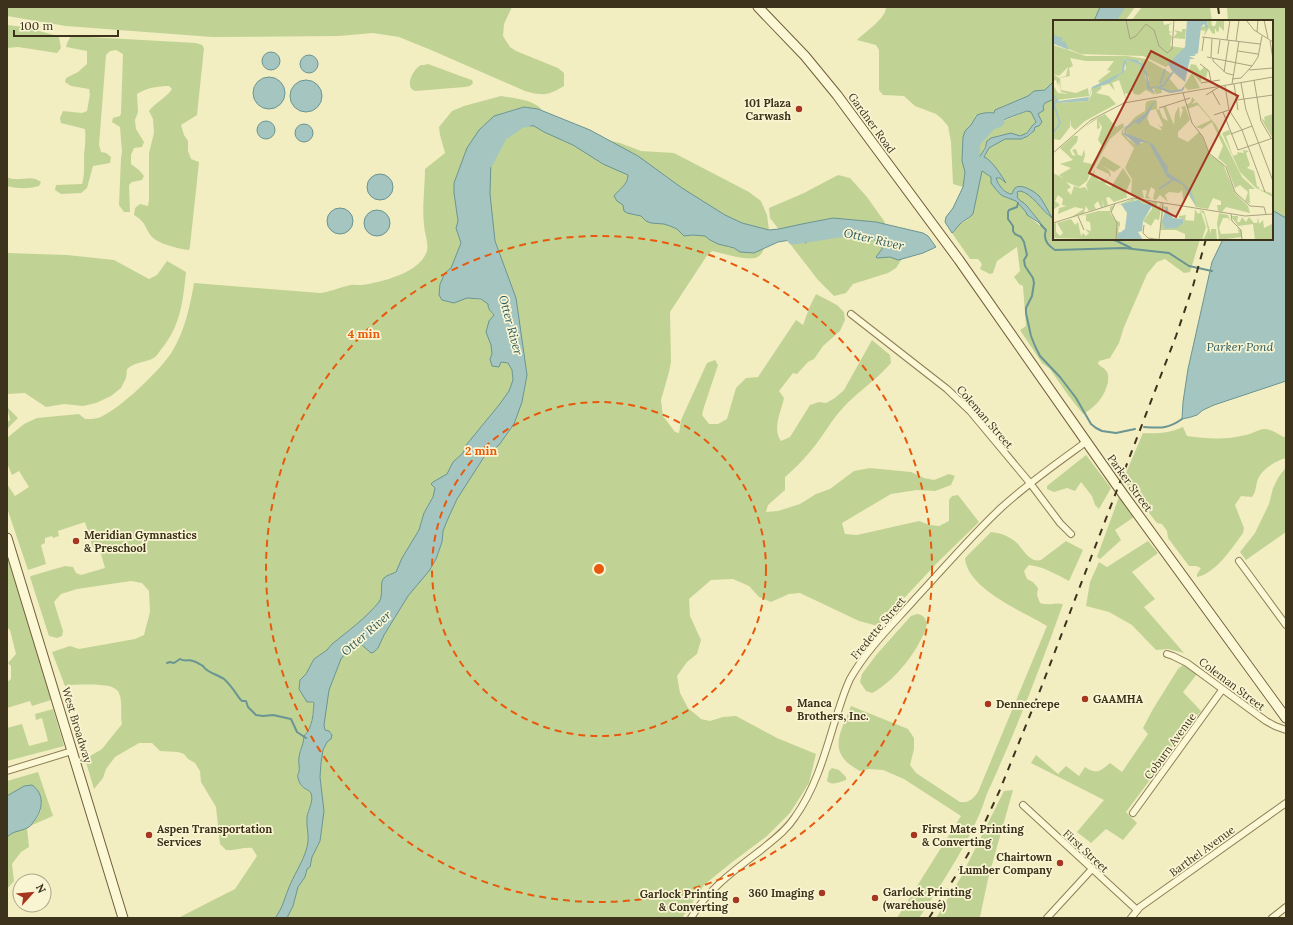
<svg xmlns="http://www.w3.org/2000/svg" width="1293" height="925" font-family="Lora,serif">
<style>
.green{fill:#c0d394}
.water{fill:#a5c5c1;stroke:#6a9592;fill-rule:evenodd}
.lines{fill:none;stroke-linecap:round;stroke-linejoin:round}
.stream{stroke:#6a9592;stroke-width:2}
.river{stroke:#a5c5c1;stroke-width:13}
.street-casing{stroke:#8f7f56;stroke-width:8}
.secondary-casing{stroke:#715f3a;stroke-width:11}
.street{stroke:#fcf8d6;stroke-width:6}
.secondary{stroke:#fcf8d6;stroke-width:9}
.rail{stroke:#3d321c;stroke-width:2;stroke-dasharray:7 7;stroke-linecap:butt}
.ring{fill:none;stroke:#e8590c;stroke-width:2;stroke-dasharray:7 5}
.poi-dot{fill:#a5361f;stroke:#f9f5d2;stroke-width:1.5}
.labels{text-anchor:middle;dominant-baseline:central;stroke-width:3.5;stroke-linejoin:round;paint-order:stroke}
.poi-label{font-size:11px;font-weight:bold;fill:#3d321c;stroke:#f9f5d2;text-anchor:start}
.street-label{font-size:11px;fill:#3d321c;stroke:#f9f5d2}
.water-label{font-size:12px;font-style:italic;fill:#2a595f;stroke:#f9f5d2}
.inset-river{fill:none;stroke:#a5c5c1;stroke-width:2}
.inset-road{fill:none;stroke:#aaa280;stroke-width:1}
.view{fill:#a5361f;fill-opacity:0.15;stroke:#a5361f;stroke-width:2}
.inset-edge{fill:none;stroke:#3d321c;stroke-width:2}
.centre{fill:#e8590c;stroke:#f9f5d2;stroke-width:2}
.ring-label{font-size:12px;text-anchor:middle;font-weight:bold;fill:#e8590c;stroke:#f9f5d2;stroke-width:3.5;stroke-linejoin:round;paint-order:stroke}
</style>
<rect width="100%" height="100%" fill="#f3edc2"/>
<g class="green">
<path d="M7,7H512L504,24L503,36L510,47L516,51L558,68L564,73V86C547,96 543,96 525,91L431,50L399,37L373,33L339,36L212,37L66,26L7,16Z"/>
<path d="M885,7H1100L1094,21H1054V81L1045,90L1035,91L1028,96L1007,105L994,113L989,112L984,114L976,115L971,126L981,133L996,124L1027,111L1031,112L1036,122C1033,125 1026,134 1023,135C1019,137 1018,135 1014,134C1010,133 992,137 989,140C985,144 983,151 980,156L978,157L975,151L968,203L946,217L953,208L963,187L953,184L951,142L948,126L942,119L936,114L915,106L904,96L883,95L879,90V50L876,45L857,40C865,32 885,19 886,8Z"/>
<path d="M1115,7H1135L1125,21H1111L1113,10Z"/>
<path d="M1142,7H1210L1212,21H1131Z"/>
<path d="M1227,7H1286V218L1272,210V21H1228Z"/>
<path d="M7,25L24,27L54,35L59,37L61,48L57,53L18,47L7,48Z"/>
<path d="M71,36L196,43L202,45L204,48L197,115L181,125L184,135L188,141V151L191,159L199,162L190,246L189,250C179,249 159,244 152,237C144,227 147,223 134,215L135,208L140,204L148,206L149,200V153L154,133L153,119L149,111C156,102 166,98 172,89L169,86C158,86 146,88 137,94L138,112L135,120L136,129L144,142L142,147L134,148L131,155V164L139,170L144,176L142,180L132,182L129,185L130,212H124L119,205L121,158L122,152L120,127L112,122L113,118L120,116L121,113L123,54L116,50L110,51L106,55L99,145L101,152L106,153L111,157L110,163L93,166L87,188L81,193L61,194L55,190L56,185L82,184C85,174 84,165 84,155C85,146 86,138 85,129L61,123L60,118L63,111L82,113L87,111L90,94L89,89L71,86L65,82L66,78L78,72L87,64V51L66,47L67,43Z"/>
<path d="M428,64L466,78L472,80L473,83L470,86L465,87L415,91C404,87 413,69 421,65C423,65 425,65 428,64Z"/>
<path d="M501,96C513,98 535,100 542,110L538,109L515,110L502,113L467,148L454,183V193L458,221L456,228L461,243L451,268L445,273L443,279L440,284L467,298L485,300L488,304L494,315L489,321V326L500,332L490,269L485,166L498,138L506,130L512,128L523,120L620,143L641,151L674,153L749,192L761,201L767,215L769,230L727,247L754,253L764,248C763,251 762,254 759,256C750,263 723,253 712,251L706,257L670,312L671,362L669,372L661,400L663,416L675,432L679,433L681,420L707,363L715,360L718,365L704,407L702,415L709,424H718L727,419L736,388L746,378L758,377L796,320L803,325L810,306L816,294L837,305L844,312L845,320L840,331L823,346L814,359L808,362L797,374L793,373L779,391L784,398C781,412 772,429 781,441L790,437L810,405L819,402L826,403L835,398L844,390L872,340L890,355L891,363C875,382 852,395 836,416C831,422 827,429 822,436C811,452 799,465 785,477V490L768,505L766,512L778,511L800,504L816,494L830,489L854,471L870,468L911,472L924,478L934,480L949,474L955,476L951,485L935,491L917,490L891,494L842,523L845,534L857,535L919,521L930,525L939,526L949,521V500L952,496L958,495L979,522L937,563L878,626L859,621L800,593L789,594L771,602L759,597L749,586L733,579L711,580L689,599L690,616L701,640L697,654L687,662L677,676L680,693L688,708L701,719L710,721L723,717L736,716L777,738L816,754L809,783L790,813L767,836L731,863L704,885L682,918H281L299,878L315,848L327,650L314,659L306,674L300,680L299,689L310,702L314,703C312,714 313,727 304,736C304,742 302,745 300,751C298,757 301,765 299,772C298,776 297,774 298,778C299,788 309,789 311,794C314,801 308,810 307,817C306,826 309,834 308,842C306,857 296,871 290,885C285,896 283,908 275,918H178L235,889L257,856L252,848C243,847 235,851 226,850L220,844L216,807L201,782L200,771L195,763L188,759L184,754L178,752L160,751L152,743H139L115,757L106,769L103,778L94,789L85,759L102,749L122,724C120,714 123,702 119,693C118,690 114,688 112,687C102,684 75,684 65,686L52,652L70,646L79,649L135,639L144,635L150,612L149,591L142,583L131,581L77,589L61,594L54,602L63,631L62,636L57,638L49,636L30,577L31,576L65,566L73,567L76,573L81,575L105,568L99,547L93,548L85,522L58,531L59,536L53,538L52,536L45,538V543L41,545L46,564L28,570L7,508V484L15,496L29,487L19,471L12,475L7,463V438L24,424L37,418L79,414L85,419C89,419 94,419 98,418C117,412 163,368 173,350C185,330 190,306 194,283L320,293C330,292 338,288 347,286C351,284 357,285 362,285C382,282 420,273 427,251C429,242 424,233 424,224C422,208 425,185 425,169L445,153L440,135L439,127L452,111L464,106Z"/>
<path d="M1054,99V239H1200L1190,272L1184,273L1165,259L1157,262L1147,274L1124,327L1119,343L1110,358L1099,361L1098,364C1101,367 1105,368 1107,372C1109,375 1108,378 1108,382C1105,396 1096,407 1083,414L1068,395L1050,369L1042,363L1020,330L1026,326L1023,286L1019,284L1014,277L1020,271L1017,247L997,261L993,273L990,274L980,269L982,264L978,259H970L952,233L956,230L958,225L967,220L973,214L982,171L991,177V181L994,187L1000,194L1003,196L1016,201L1026,212L1027,215L1043,228L1038,220L1027,206L1019,201L1017,197V193L1020,191C1032,193 1042,210 1051,218L1040,197L1028,189L1018,187L1012,194C1005,194 998,185 996,178H1000L1006,183C1001,175 992,161 984,158C986,155 986,152 988,149C990,147 1001,141 1005,139C1013,135 1031,144 1035,127L1039,126L1041,120L1037,114L1045,103Z"/>
<path d="M838,175L850,178L867,197L884,221L902,259L896,268L888,273L853,284L846,293L834,296L818,280L770,218L769,208L804,193Z"/>
<path d="M7,177C9,178 11,179 14,179C24,180 32,175 41,182L39,186C28,189 18,189 7,186Z"/>
<path d="M7,253L67,255L114,260L149,279L157,275L167,261L186,272C183,300 181,324 163,347C160,350 158,355 155,357C147,363 136,361 127,369L126,378L121,388L111,396L96,403L83,406L64,404L46,407L25,393L7,394Z"/>
<path d="M7,407L18,418L7,429V422L10,420Z"/>
<path d="M1183,427L1187,436C1207,439 1226,440 1246,435C1252,434 1257,430 1263,429C1271,428 1279,435 1286,438V458C1275,461 1260,470 1257,482C1255,490 1256,491 1252,497L1241,496L1235,505L1244,528L1243,533C1233,547 1215,574 1197,577V574L1201,568L1196,566H1189L1168,538L1167,531L1162,524L1157,523L1123,480L1143,433C1157,434 1170,433 1183,427Z"/>
<path d="M1086,455L1111,488L1099,509L1095,505L1092,496L1081,482L1075,491L1067,488L1054,492L1047,489V486Z"/>
<path d="M1286,467V532L1246,560L1240,552L1255,533L1269,504L1273,488L1278,478Z"/>
<path d="M1119,497L1134,517L1115,530L1121,540L1100,559L1097,557Z"/>
<path d="M991,532C1001,533 1009,536 1017,543C1024,550 1029,563 1041,560L1066,541L1083,550L1069,581C1056,574 1044,567 1029,565L1024,571L1027,579L1033,582L1038,588L1037,595L1040,603C1049,606 1055,602 1063,604C1041,666 1018,725 991,785C986,794 984,804 980,813C964,850 941,885 919,918H897L961,816L904,779L883,770L869,769L860,771C826,753 840,734 851,706L908,729L914,738V749L910,765L916,773L960,802C969,803 973,799 978,792L1047,626C1024,612 967,589 965,558Z"/>
<path d="M1148,541L1158,553L1132,572L1155,599L1144,607L1184,653L1168,649L1156,650L1132,625L1109,612L1086,606L1090,582L1099,562L1107,567Z"/>
<path d="M7,557L19,590L51,700L32,706L30,701L7,708V682L11,679V666L8,663L16,654L10,630L7,627Z"/>
<path d="M917,614C924,615 925,618 927,624C921,648 894,682 872,693L866,691L860,682L862,674L877,654L911,616Z"/>
<path d="M1183,665L1187,666L1197,674L1183,692L1201,711L1126,812L1137,823L1123,840L1106,829L1091,843L1077,832L1104,800L1031,763L1036,755L1058,774L1066,766L1079,776L1085,767C1096,775 1101,771 1110,763L1122,772L1148,734L1143,728L1153,709L1178,669Z"/>
<path d="M53,709L64,746L7,761V728L22,724L29,746L48,741L42,718L36,720L35,714Z"/>
<path d="M832,768L839,770L846,777V780C840,782 831,786 827,781L829,771Z"/>
<path d="M38,772L53,816L30,826L37,818L41,810L7,796V781Z"/>
<path d="M1013,790L988,879L980,917L981,918H936L961,877L1004,791Z"/>
<path d="M27,828L29,847L21,852L12,864L14,881L7,889V837L13,831Z"/>
</g>
<g class="water">
<path d="M1100,7H1115L1113,10L1111,21H1094Z"/>
<circle cx="271" cy="61" r="9"/>
<circle cx="309" cy="64" r="9"/>
<circle cx="269" cy="93" r="16"/>
<circle cx="306" cy="96" r="16"/>
<path d="M1054,81V99L1045,103L1043,106L1044,110L1038,114L1042,122L1039,126L1035,127L1034,131L1028,136L1021,139H1005L989,148L984,157C991,159 1002,176 1006,183L1000,178H996C998,185 1005,194 1012,194C1013,192 1013,190 1015,188C1021,183 1034,191 1039,196C1042,199 1050,214 1052,218C1042,211 1032,193 1020,191L1017,192L1018,195L1017,197C1020,202 1024,202 1027,206C1033,214 1039,220 1044,228L1038,222L1027,215L1026,212L1016,201L1003,196L1000,194L994,187L991,183V177L982,171L973,214C969,219 963,220 959,225C956,228 956,230 952,233L945,222L946,217L953,208L963,187L965,172L962,161L963,137L965,131L971,125L977,115C982,113 988,112 994,113L995,110L1028,96L1034,91L1045,90ZM1027,111L1031,112L1036,122L1032,126L1027,133L1020,136L1011,133L991,138L987,141L985,148L980,156H978C961,132 1011,117 1027,111Z"/>
<path d="M524,107L538,109L590,130L638,156L682,188L725,215L742,223L769,230L779,229L802,224L833,218L876,222L923,233L928,236L936,247L923,253L902,259L898,260L890,257L877,258L876,257L882,249V246C865,228 834,231 811,235L806,243L799,241L798,239H796L778,242L754,253L740,252L734,248L718,244L710,240L705,236L693,235L684,236L677,229L670,226L664,224L651,223L646,221L641,216L627,213L624,211L623,205L617,201L614,196C619,189 628,185 628,175L603,164L573,145L544,132L534,126L517,125L506,130L498,138L491,158L490,194L495,241L516,298L527,375L522,402L514,424L499,445L484,457L457,499L447,521L443,531L442,542L436,559L429,571L408,596L384,635L378,648L374,652L371,653L361,644H357L353,647L351,651L345,654L341,659L329,690L324,725L325,730L329,731L332,735L331,739L327,742L323,750L321,763L320,777L324,811L320,841L312,857L310,867L307,869L305,877L298,887L293,906L287,918H275C283,908 285,896 290,885C296,871 306,857 308,842C309,834 306,826 307,817C308,810 314,801 311,793C309,789 300,789 298,778C297,774 298,775 299,772C300,767 298,762 299,757C300,749 304,744 304,736C313,727 313,714 314,703L313,702H307L299,689L300,680L306,674L314,659L327,650L332,644C347,632 367,617 379,602C384,595 379,582 384,578C387,575 392,574 396,572L402,558L419,530L424,513L433,497L435,488L431,484L433,482L447,474L453,462L463,453L467,444L499,405L509,391L513,380L512,370L508,363L501,362L499,367L492,366L490,359L492,354L491,345L486,332L489,321L494,315C491,311 488,310 488,304L481,299L467,298L454,303L442,300L439,295L440,284L445,273L451,268L461,243L456,228L458,221L454,193V183L467,148L479,130L494,116Z"/>
<circle cx="266" cy="130" r="9"/>
<circle cx="304" cy="133" r="9"/>
<circle cx="380" cy="187" r="13"/>
<circle cx="340" cy="221" r="13"/>
<circle cx="377" cy="223" r="13"/>
<path d="M1272,210L1286,218V381L1214,405L1203,410L1197,415L1191,417L1182,419L1183,402L1188,369L1212,262L1223,239H1272Z"/>
<path d="M32,785C45,794 43,810 34,821C32,824 30,827 27,828C19,832 15,830 7,837V796L24,786Z"/>
</g>
<g class="lines">
<g class="stream">
<path d="M1018,203L1017,207L1009,210L1008,212V219L1013,226V231L1015,234L1021,237L1024,242L1027,255L1024,260L1025,266L1033,278L1034,283L1032,296L1026,308V313L1031,336L1035,346L1040,356L1060,377L1076,398L1091,424L1096,428L1102,431L1116,433L1135,429"/>
<path d="M1041,225L1046,230C1043,238 1047,245 1055,250L1124,248L1169,253L1189,266L1212,271"/>
<path d="M1110,239L1117,241L1131,248"/>
<path d="M1144,427C1161,428 1168,429 1182,419"/>
<path d="M167,663L170,662L174,663L180,659C185,662 189,659 193,661C197,662 199,664 203,666C207,673 217,674 224,679C230,684 235,692 240,699L242,701H246L248,707L256,715L263,716L273,715L291,719L297,732L306,738"/>
</g>
<g class="river">
<path d="M1110,21L1112,16L1118,7"/>
<path d="M973,156L974,142L990,124L998,121"/>
<path d="M487,162L501,135L523,120L526,121"/>
<path d="M793,238L845,230L851,232"/>
</g>
<defs>
<g id="street">
<path d="M851,314L947,389L970,411L1030,483L1060,523L1071,534"/>
<path d="M1239,561L1286,625"/>
<path d="M1167,654L1173,656L1187,663L1266,721L1275,726L1286,730"/>
<path d="M7,771L72,751"/>
<path d="M1023,805L1137,910"/>
<path d="M1133,813L1222,690"/>
<path d="M691,918C708,889 735,870 761,850C773,840 786,831 795,817C815,789 824,757 834,724C839,709 843,694 850,679C867,649 893,624 916,598C944,568 971,536 1001,508C1027,484 1057,463 1086,442"/>
<path d="M1047,918L1092,869"/>
<path d="M1131,918L1140,907L1286,803"/>
<path d="M1272,918L1286,907"/>
</g>
<g id="secondary">
<path d="M758,7L805,56L837,95L959,260L1123,494L1286,718"/>
<path d="M7,538L123,918"/>
</g>
</defs>
<use href="#street" class="street-casing"/>
<use href="#secondary" class="secondary-casing"/>
<use href="#street" class="street"/>
<use href="#secondary" class="secondary"/>
<g class="rail">
<path d="M1218,7L1220,21"/>
<path d="M929,918L955,877L979,835L999,792L1041,688L1176,336L1193,286L1206,239"/>
</g>
</g>
<g class="ring">
<circle cx="599" cy="569" r="167"/>
<circle cx="599" cy="569" r="333"/>
</g>
<g class="poi-dot">
<circle cx="799" cy="109" r="4"/>
<circle cx="76" cy="541" r="4"/>
<circle cx="1085" cy="699" r="4"/>
<circle cx="988" cy="704" r="4"/>
<circle cx="789" cy="709" r="4"/>
<circle cx="149" cy="835" r="4"/>
<circle cx="914" cy="835" r="4"/>
<circle cx="1060" cy="863" r="4"/>
<circle cx="822" cy="893" r="4"/>
<circle cx="875" cy="898" r="4"/>
<circle cx="736" cy="900" r="4"/>
</g>
<g class="labels">
<g class="poi-label">
<text x="791" y="103" text-anchor="end">101 Plaza<tspan x="791" dy="13">Carwash</tspan></text>
<text x="84" y="535">Meridian Gymnastics<tspan x="84" dy="13">&amp; Preschool</tspan></text>
<text x="1093" y="699">GAAMHA</text>
<text x="797" y="703">Manca<tspan x="797" dy="13">Brothers, Inc.</tspan></text>
<text x="996" y="704">Dennecrepe</text>
<text x="157" y="829">Aspen Transportation<tspan x="157" dy="13">Services</tspan></text>
<text x="922" y="829">First Mate Printing<tspan x="922" dy="13">&amp; Converting</tspan></text>
<text x="1052" y="857" text-anchor="end">Chairtown<tspan x="1052" dy="13">Lumber Company</tspan></text>
<text x="883" y="892">Garlock Printing<tspan x="883" dy="13">(warehouse)</tspan></text>
<text x="814" y="893" text-anchor="end">360 Imaging</text>
<text x="728" y="894" text-anchor="end">Garlock Printing<tspan x="728" dy="13">&amp; Converting</tspan></text>
</g>
<g class="street-label">
<text transform="translate(872 123) rotate(54)">Gardner Road</text>
<text transform="translate(985 417) rotate(49)">Coleman Street</text>
<text transform="translate(1130 483) rotate(54)">Parker Street</text>
<text transform="translate(878 628) rotate(-50)">Fredette Street</text>
<text transform="translate(1232 684) rotate(37)">Coleman Street</text>
<text transform="translate(77 725) rotate(73)">West Broadway</text>
<text transform="translate(1170 746) rotate(-54)">Coburn Avenue</text>
<text transform="translate(1086 851) rotate(43)">First Street</text>
<text transform="translate(1202 851) rotate(-36)">Barthel Avenue</text>
</g>
<g class="water-label">
<text transform="translate(874 239) rotate(13)">Otter River</text>
<text transform="translate(511 325) rotate(75)">Otter River</text>
<text x="1240" y="346">Parker Pond</text>
<text transform="translate(366 633) rotate(-41)">Otter River</text>
</g>
</g>
<g transform="translate(1053 20)">
<rect width="220" height="220" fill="#f3edc2"/>
<path d="M0,0H110L111,5L120,3L116,5V11L119,12L116,13L119,17L117,26L131,28L122,40L113,47L90,36L28,34L0,23ZM154,0H158L159,6H162L164,0H171V11L166,6V11L164,12L162,8V14L159,13L156,8L151,16L152,11L147,10L148,7L155,5ZM129,9H133L132,19L120,18L124,13L121,10L129,12ZM0,25L33,36H74L93,39L116,52L118,54L116,58L127,71L116,73L108,69L109,73L103,74L100,67L98,68L102,75L93,70L86,75L81,74L79,70L77,75L72,73L73,80L66,60L59,63L62,71L56,64L49,66L67,55L73,49L72,41L77,40L85,43L91,51L95,68L96,58L87,44L83,41L88,43L87,41L72,39L68,53L54,62L47,63L45,61L58,51L54,50L61,41H33L17,38L20,46L16,48L17,56L7,58L8,70L23,73L35,68L36,76L4,80L3,83L35,81L39,74V69L47,65L49,68L43,73L56,76L63,84L32,101L22,110L18,106L17,99V107L7,120L0,119V65L5,73L16,74L8,72L6,61L5,66L3,60L0,61V54L6,58L13,56L15,47L6,56L0,54ZM138,44L143,45L147,51L151,47L155,50L153,58L148,57V63L140,54L147,68L135,70L131,66L139,53L135,52ZM139,77L142,80L139,84L144,82L163,105L189,157L202,169H196L197,184L192,181L195,172L187,165L182,168L173,145L165,138L170,126L159,102L149,109L143,107L158,100L145,85L135,89L133,85L138,82ZM99,80L104,81V89L94,91H96L93,97L96,94L94,98L97,105L107,110H109L104,103L108,107L110,105L103,90L106,89L110,98L115,101L110,87L113,86L121,105L122,94L126,86L127,99L130,90L128,87L132,86L137,100L125,112V117L135,122L146,112L148,114L156,134L170,144L182,173L195,186L197,193L173,187L169,192L165,191L164,185H168V181L160,178L155,189L143,187L135,174L131,184L129,170L126,173L116,172L112,175L115,182L107,175L103,180L100,179L102,170L98,167L95,176L98,179L92,178L94,171L92,170H89L91,178L78,176L61,182L56,177L53,178L55,185L51,187L49,179L50,187L48,188L45,181L41,185L43,189L36,191L33,186L31,193L17,198L31,189L22,187L5,194L6,188L14,186L9,185L10,179L5,175L2,181L7,185L1,189L0,194V153L10,158L6,155L18,148L7,144L20,140L7,128L21,116H25L24,122L17,130L19,135L23,136L19,130L23,129L25,135L29,136L31,129L32,135L30,142L39,144L50,127L45,120L49,107L46,102L47,108L44,109V99L32,107L40,100L52,94L63,107L70,103L71,107L57,119L37,154L34,161L26,167L13,162L18,167L14,170L18,175L21,166L27,168L32,167L35,171L33,165L42,149L41,156L47,161L51,159V162L55,158L52,164L58,167L70,148L78,160L73,172L74,177L78,176L79,159L72,148L81,128L68,114L69,110L72,107L70,112L75,119L84,125L91,122L75,115L72,109L82,97L92,91L93,82ZM220,94V117H219L210,102L208,98L212,101L211,97ZM176,110L178,114L173,116L180,136L185,134L184,132L191,133L190,130L196,131L193,133L197,145L194,148L201,151L204,166L207,168L205,169L218,173L220,177L203,168L187,152L169,113ZM50,136L68,147L61,152L46,144L56,150L58,155L56,157V154L43,148ZM79,179L104,182V188L108,184L105,182L109,183L106,200L102,199L98,206L90,201L99,189L98,183L90,184L83,180L63,186ZM61,185L57,193L62,200L67,202V207L64,206L66,208L65,212L69,213L66,214V220L0,218V204L3,203V212L7,216L10,213L4,203L18,199L22,205L25,202L28,216L30,213L33,216L36,213L32,209L38,211L37,202L33,201V195L27,196L45,191H57V187ZM110,186L115,187V190L111,188L109,200L114,209L127,205L130,199L126,198V196L133,195L132,200L141,201L142,189L145,194L148,192L153,207L149,220H132V214L123,210H107ZM146,190L151,191L158,214V209H163L164,220H150L155,210L151,194ZM166,193L175,195L178,202L175,198H170L166,208L168,214L186,213L184,207L188,211V217L166,220L164,203ZM178,196H185L184,202H187L189,197L193,202L196,197L201,203H204L205,197L206,204L210,200L211,208L219,204L220,220H202L200,204L185,206Z" fill="#c0d394"/>
<path d="M134,0H154L155,7L154,9L151,4L148,7L145,33L141,35L143,36H136L142,39H137L132,62L119,51L115,44L132,27ZM1,15L10,18L8,22L12,21L16,30L1,24ZM74,39L84,40L91,45L92,49L87,44L94,53L97,67L107,66L99,69L103,74L94,68L93,56L86,44L75,40L72,42L75,45L72,44L71,52L56,63L39,69L35,81L3,83L0,74L6,81L36,77L39,67L68,53L71,40ZM104,77L95,95L86,104L82,102L73,109V113L100,124L115,148L114,152L130,163L138,171L144,187L130,165L114,157L96,123L88,122L85,126L71,114L72,107L92,94ZM85,180L90,184H100L90,201L89,211L85,212L90,220H66L64,215L72,209L74,193L68,184ZM113,187L120,198L130,199V203L124,208L112,209L109,201Z" fill="#a5c5c1"/>
<path class="inset-river" d="M107,64L112,49M107,66H110L120,52M104,67L118,72L129,70L131,67M0,113L7,103L1,85L3,80M106,169L121,159"/>
<path class="inset-road" d="M73,0L77,19L83,16L93,4L101,10L106,26L114,33L119,29L121,0M193,0L201,10L220,22M211,0L215,18M204,12L205,0M149,17L207,24M174,20L177,0M183,21L186,0M217,21L220,39M149,31L151,17M185,31L205,34M165,34L167,20M154,37L199,46M158,37L159,19M160,38V41L173,53L180,55M147,44L156,51L158,62M196,50L220,48M171,52L176,20M179,59L188,58L199,46L205,37L209,16M201,60L208,101L218,118M148,63L167,60M188,63L193,90L220,161M179,64L186,21M181,64L185,90M172,66L176,90L189,110L212,172M159,71L167,85M130,73L139,103L150,117L156,133L173,147L182,172L197,186L211,187L213,194M153,75L166,67M184,80L220,75M106,88L137,78M170,92L185,130L220,118M161,95L176,90M178,114L199,106M0,133L38,100L71,83L220,57M62,184L58,192L64,203L63,220M178,194L179,201L188,210L189,220M25,196L31,210M0,203L80,178L192,196L220,194M91,205L90,213L95,218L109,220M106,220L110,183"/>
<path class="view" d="M98,31L185,76L123,197L36,153Z"/>
<rect width="220" height="220" class="inset-edge"/>
</g>
<circle cx="599" cy="569" r="6" class="centre"/>
<g class="ring-label">
<text x="364" y="338">4 min</text>
<text x="481" y="455">2 min</text>
</g>
<rect width="1293" height="925" fill="none" stroke="#3d321c" stroke-width="16"/>
<g transform="translate(32 893) rotate(63)"><circle r="19" fill="#f9f5d2" stroke="#aea789"/>
<path d="M0-3L7 15L0 10L-7 15Z" fill="#a5361f"/>
<text y="-6" font-size="11" font-weight="bold" text-anchor="middle" fill="#3d321c">N</text>
</g>
<path d="M14 30v6h104v-6" fill="none" stroke="#3d321c" stroke-width="2"/>
<text x="20" y="30" font-size="12" fill="#3d321c" stroke="#f9f5d2" stroke-width="3" paint-order="stroke">100 m</text>
</svg>
